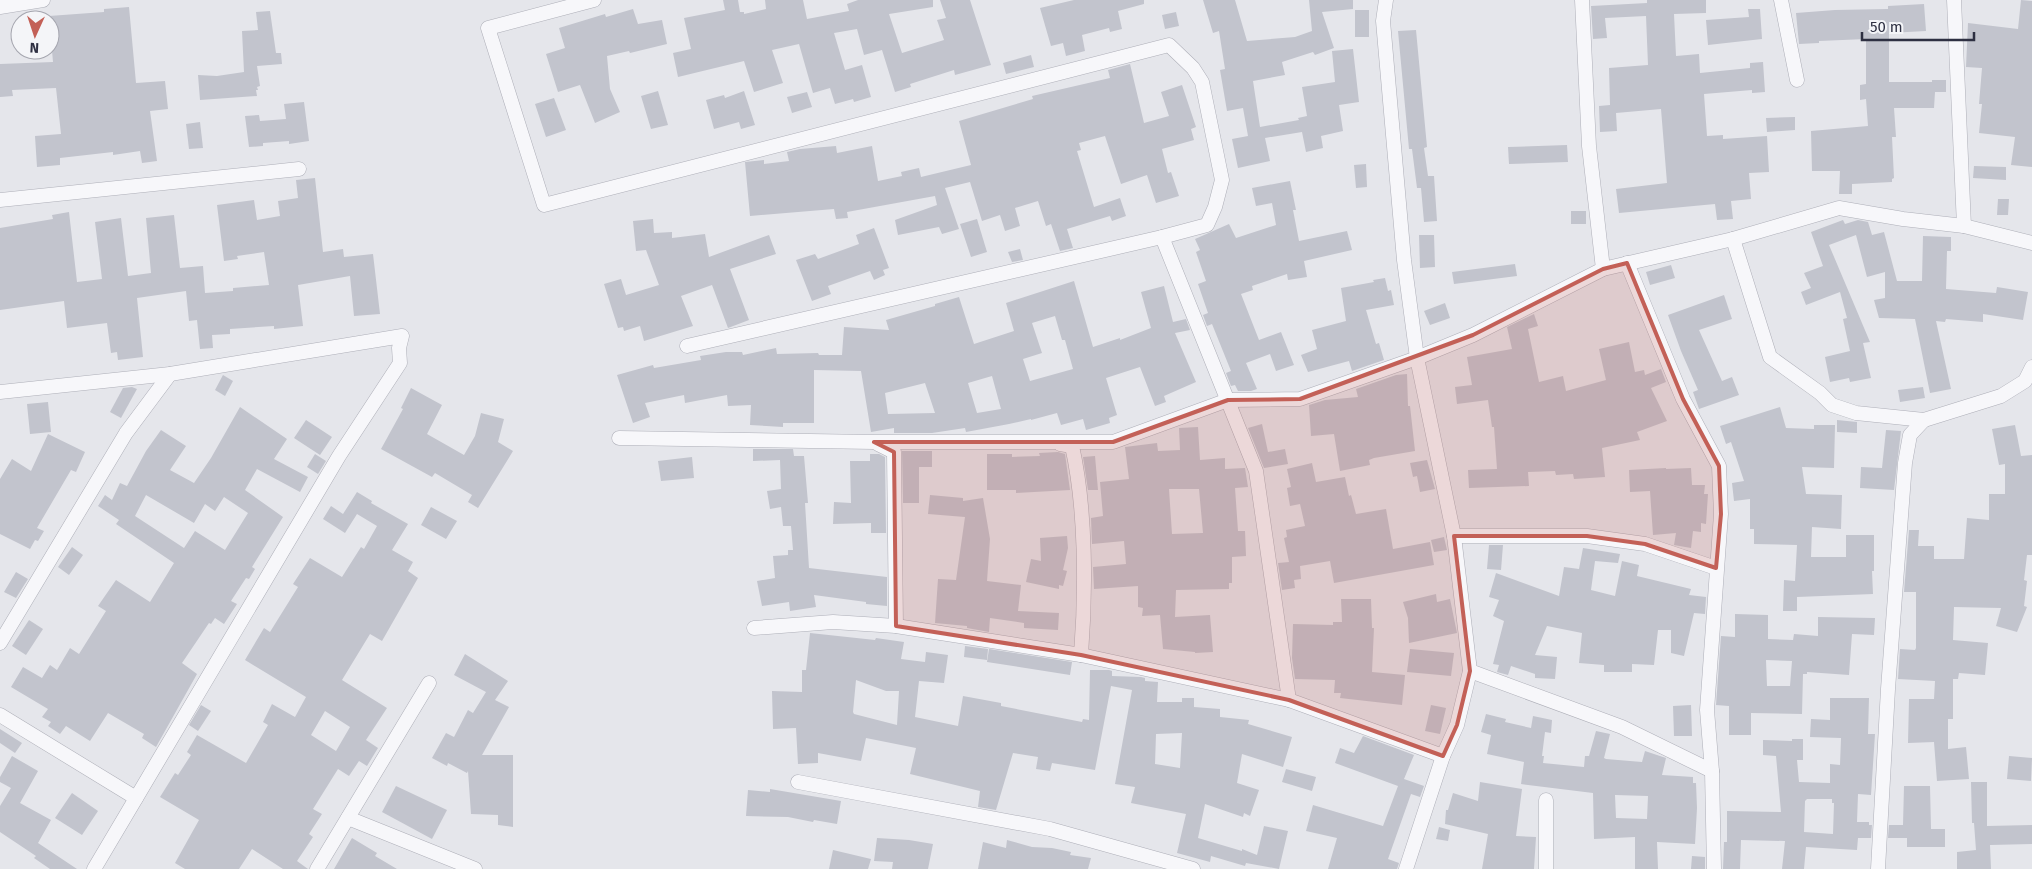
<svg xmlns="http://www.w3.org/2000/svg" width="2032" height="869" font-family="'Fira Sans',sans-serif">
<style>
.building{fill:#c2c4cd;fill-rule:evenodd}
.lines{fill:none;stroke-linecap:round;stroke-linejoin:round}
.street-casing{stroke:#aeafb8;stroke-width:15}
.street{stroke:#f7f7fa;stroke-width:14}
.marked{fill:#c36057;fill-opacity:0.2;stroke:#c36057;stroke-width:4;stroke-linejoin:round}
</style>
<rect width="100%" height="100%" fill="#e5e6eb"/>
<g class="building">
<path d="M723,0H738L740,12H744V14L766,9L765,0H803L807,19L849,11L847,4L858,0H933V7L889,14L902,53L944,40L937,20L946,18L940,0H970L991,65L955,75L954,70L910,84L911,87L895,92L882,50L864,55L857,29L834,33L845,70L862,65L871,97L854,102L853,99L835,104L830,88L813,93L799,44L772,50L783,83L754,92L744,61L678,77L673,53L691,49L684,18L725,10Z"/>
<path d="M1074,0H1144V4L1118,11L1122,29L1110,32L1109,28L1082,35L1085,51L1066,56L1063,43L1051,46L1040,8Z"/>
<path d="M1203,0H1235L1247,41L1295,37L1312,31L1309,0H1353V9L1322,12L1334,48L1315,55L1313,52L1282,62L1285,75L1253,81L1260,127L1299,120L1298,118L1307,116L1302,87L1335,82L1332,51L1353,49L1359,102L1339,105L1343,131L1321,136L1323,148L1306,152L1302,132L1265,138L1270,161L1238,168L1232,139L1248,136L1243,108L1227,111L1220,70L1225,69L1219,31L1213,33Z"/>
<path d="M1647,0H1706V13L1674,14L1676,56L1699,54L1700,73L1750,68V63L1763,62L1765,92L1752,93V90L1704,94L1707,136L1723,135V139L1767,136L1769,172L1749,173L1751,199L1731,201L1733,219L1717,220L1715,204L1619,213L1616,189L1667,183L1661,109L1616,113L1617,131L1600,132L1599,106L1610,105L1609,68L1648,65L1646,16L1605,18L1607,38L1593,39L1591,6L1647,3Z"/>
<path d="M2021,0L2032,1V167L2011,165L2015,137L1979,133L1982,104H1979L1982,68L1966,67L1968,23L2018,29Z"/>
<path d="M1924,4L1926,31L1889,33V82H1932V80H1946V92H1935L1934,108H1894L1896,137H1892L1894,178L1892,179V182L1852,184V194H1839L1840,171H1812L1811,131L1868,126L1866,99L1860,100V85L1866,84V39L1819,41V43L1799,44L1796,13L1835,10L1888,9V6Z"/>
<path d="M129,7L136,83L165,81L168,109L150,111L157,161L142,163L140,151L113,155V152L60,158V165L37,167L35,136L61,134L56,88L12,90L13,96L0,97V64L53,62L49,16L104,12V9Z"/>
<path d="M633,9L638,24L662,20L667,44L630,53L629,51L607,56L610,89L620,112L595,123L580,85L558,92L546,54L565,48L559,28L605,14L606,17Z"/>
<path d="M1748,9H1760L1762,39L1708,45L1706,20L1749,17Z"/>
<rect x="1355" y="10" width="14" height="27"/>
<path d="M270,11L276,53H281L282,64L257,66L260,86L257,87L258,90H256L257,96L200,100L198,75L217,76L244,72L242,31L258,30L256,12Z"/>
<path d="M1176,12L1179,26L1165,29L1162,15Z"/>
<path d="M1416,30L1427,147L1424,148L1428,176H1434L1437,221L1424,222L1421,188H1417L1412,149H1409L1398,31Z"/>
<path d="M1031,55L1034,67L1006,74L1003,63Z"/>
<path d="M1130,64L1144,123L1169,116L1161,92L1182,85L1196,127L1191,129L1194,140L1162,149L1168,173L1171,172L1179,196L1156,203L1147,175L1121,184L1105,136L1079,143L1081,150L1077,151L1094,207L1120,198L1126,216L1112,221L1110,216L1067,229L1073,248L1060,251L1051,224L1046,226L1038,201L1015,208L1020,226L1005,231L1000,215L982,221L970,182L945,188L959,229L942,234L939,227L898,235L895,220L937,205L935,196L847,212L848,218L836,219L834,209L750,216L745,162L764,160V164L789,161L787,152L800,149L836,146L837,153L872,146L878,181L902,176L901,172L919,168L921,177L971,165L959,121L1033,99L1032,96L1110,78L1108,70Z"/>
<path d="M658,91L668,125L651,129L641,96Z"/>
<path d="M744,91L755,125L741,129L739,122L714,129L706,100L724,95L725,98Z"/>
<path d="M807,92L812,107L792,113L787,97Z"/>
<path d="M554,98L566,130L546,137L535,104Z"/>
<path d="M304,102L309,141L289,144V141L263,143V146L249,147L245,116L259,115L260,121L286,119L284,104Z"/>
<path d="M1795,117V130L1767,132L1766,118Z"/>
<path d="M200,122L203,148L189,149L186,124Z"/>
<path d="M1567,145L1568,162L1509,164L1508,147Z"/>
<path d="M1366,164L1367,187L1356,188L1354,165Z"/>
<path d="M1974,166L2006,167V180L1973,178Z"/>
<path d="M315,178L323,252L343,249L344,257L373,254L380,314L354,316L350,276L298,285L303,326L274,329V326L230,329V334L212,335L213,348L200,349L197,320L189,321L186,291L137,298L143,357L118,360L117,352L111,353L107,323L67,328L64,301L0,310V228L53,219L52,215L69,212L77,282L102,279L95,222L121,218L128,276L151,273L146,218L174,215L180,268L203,266L205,293L233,291V288L269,285L264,252L237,256L238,259L224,261L217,205L254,200L257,220L280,216L278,201L298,198L296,180Z"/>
<path d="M1290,181L1296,210H1293L1299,241L1347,231L1352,250L1304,261L1307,277L1288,280L1287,274L1252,286L1253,290L1241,294L1259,340L1281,332L1294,365L1276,371L1270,354L1246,363L1257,389L1251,391H1238L1235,385L1231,386L1226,373L1231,371L1212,324L1207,326L1203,315L1208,313L1198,284L1206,281L1196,252L1200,250L1195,239L1229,224L1236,238L1276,225L1272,203L1256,206L1252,188Z"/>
<path d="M1998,199H2009L2008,215H1997Z"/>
<rect x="1571" y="211" width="15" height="13"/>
<path d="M653,219L654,233L672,232V238L705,234L709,257L769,235L776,254L730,269L749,320L728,328L712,285L681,296L693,326L644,341L640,326L624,331L623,327L618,328L604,284L621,279L626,295L659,285L646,250L636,251L633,221Z"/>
<path d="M977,219L987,252L971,257L960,224Z"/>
<path d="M1843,220L1845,224L1858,220L1868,222L1872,235L1884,232L1897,281H1922L1923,236L1951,237V251H1947L1946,289L1996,293L1997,287L2028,292L2023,320L1983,314V322L1946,319L1945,322L1936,321L1951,389L1930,393L1915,319L1879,318L1874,300L1885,298V272L1867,277L1856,235L1829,245L1870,342L1863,343L1871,378L1850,382L1849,378L1830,382L1825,357L1850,351L1843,319L1847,318L1840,292L1806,305L1801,292L1811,288L1804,273L1823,266L1811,232Z"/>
<path d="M874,228L889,268L883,270L885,275L874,280L870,271L828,286L831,294L812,301L796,260L815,254L818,259L859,244L856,235Z"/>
<path d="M1419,235H1434L1435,267L1420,268Z"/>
<path d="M1020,249L1023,260L1012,262L1008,252Z"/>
<path d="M1515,264L1517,276L1454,284L1452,272Z"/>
<path d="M1671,265L1675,278L1650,285L1646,272Z"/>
<path d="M1385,278L1388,291L1391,290L1394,305L1366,310L1376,344L1379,343L1384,360L1352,371L1349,361L1308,372L1301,355L1317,349L1312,330L1346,321L1341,288L1374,282L1373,280Z"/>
<path d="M1074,281L1093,347L1120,338V340L1151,328L1141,292L1164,286L1173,322L1186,319L1190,330L1175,333L1196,382L1164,396L1166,402L1155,406L1140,367L1106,378L1117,415L1109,418L1110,423L1086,430L1083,419L1061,425L1057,413L1031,420V419L1009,424L966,432L965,428L932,433H894V428L871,432L861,371L814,370V423H783V427L750,425L751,405L728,406L727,395L685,403L684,395L645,403L650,417L633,423L617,375L653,365L654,368L701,360L700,356L726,352H742L743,355L776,348L777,354L818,353L819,355H842L844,327L889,330L886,320L935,306V304L959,297L974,344L1014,331L1006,303ZM1055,316L1062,340H1065L1073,369L1030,381L1023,359L1042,353L1032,323ZM992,376L1001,409L977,413L968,383ZM925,383L935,413L888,414L885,393Z"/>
<path d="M1724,295L1732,319L1699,330L1722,381L1732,377L1739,395L1699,409L1693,392L1698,390L1681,351L1668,315Z"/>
<path d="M1445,303L1450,318L1430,325L1424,311Z"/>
<path d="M1534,314L1538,326L1528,329L1539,382L1563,376L1566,391L1606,380L1599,349L1629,342L1635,372L1644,370L1645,375L1661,369L1666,382L1651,388L1667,421L1637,432L1640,440L1602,448L1605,477L1574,479L1573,474L1556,475L1555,471L1528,472L1529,486L1469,488L1468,470L1497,469L1494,427H1492L1488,400L1457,404L1455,387L1472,385L1467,357L1512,349L1507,327Z"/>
<path d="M1407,374L1408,406H1410L1415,451L1374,458L1369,460L1370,465L1340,471L1334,434L1311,436L1309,405L1325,400L1358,397L1356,389L1396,375Z"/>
<path d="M223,375L233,381L225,396L215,390Z"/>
<path d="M132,387L137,389L121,418L110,412L123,388Z"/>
<path d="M1923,387L1925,398L1900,402L1898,390Z"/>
<path d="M411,388L442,405L427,434L464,455L475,436L481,413L504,419L498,442L513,451L478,508L468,502L472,495L435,473L432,477L381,449L403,409L401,408Z"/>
<path d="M48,402L51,432L30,434L27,404Z"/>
<path d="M240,407L287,439L274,459L308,477L300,492L257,469L245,490L283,517L252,567L255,569L249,579L246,578L231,601L237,604L224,624L215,618L211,624L209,623L182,663L197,674L156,747L142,738L144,734L108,713L90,741L66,726L60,734L48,726L51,722L42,717L48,709L11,687L23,667L42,678L50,665L57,670L70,648L79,654L106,611L98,606L116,580L150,602L174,563L116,524L119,520L98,506L105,495L112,500L120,483L127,486L146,451L161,430L186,446L170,470L194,483L211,458ZM146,495L194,523L205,504L215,511L224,497L248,513L225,550L195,531L184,548L135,516Z"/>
<path d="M1780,407L1786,428L1814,429V425H1835L1834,468L1802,467L1806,494L1842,495L1841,529L1812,527L1811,557H1846V535H1874V571H1872L1873,594L1797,597V611H1783L1784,580L1795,581L1797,545L1754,544V529H1750V499L1734,501L1732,483L1744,481L1731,442L1726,444L1720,426Z"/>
<path d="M306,420L332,437L320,455L294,438Z"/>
<path d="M1837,420L1857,422V433L1837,432Z"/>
<path d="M1262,424L1268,452L1285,449L1288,464L1264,468L1248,428Z"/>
<path d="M2015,425L2021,456L2032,455V555H2027L2024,580L2027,581L2024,606L2027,607L2017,632L1996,626L2001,608L1954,607L1953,640L1988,643L1985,675L1959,673L1958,679H1953V719H1948V749L1966,747L1969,779L1937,781L1934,742L1908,743L1909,699H1934L1935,681L1898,679L1900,649L1915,650L1916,648V592H1904L1909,530H1919L1918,546H1934V559H1964L1967,518L1989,520V494H2005V464L1999,465L1992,429Z"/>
<path d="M1198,427L1200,460L1225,458V469L1245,468L1248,487L1235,488L1238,531H1245L1246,556L1232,557V583H1229V589L1176,590L1175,617L1210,615L1213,652L1195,653V652L1163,649L1160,615L1142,616L1143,608L1138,607V586L1094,589L1093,567L1126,564L1124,541L1092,544L1091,518L1103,516L1100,482L1129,479L1125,447L1157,443L1158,451L1180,450L1179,428ZM1169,489H1199L1203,533L1172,534Z"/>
<path d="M1886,430L1901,431L1894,490L1860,488L1861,467L1882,468Z"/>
<path d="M48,434L85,452L76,472L71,470L37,528L44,531L38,541L35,540L30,549L0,534V479L12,459L31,471Z"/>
<path d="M753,449H793L794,456H804L808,503H805L809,568L887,577V606L866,604V602L814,595L816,607L790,611L789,602L762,606L757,581L775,578L773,556L788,555V550H793L791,526H783L781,507L770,509L767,491L781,489L780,460L753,461Z"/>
<path d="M902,451H932V467H919V503H903Z"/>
<path d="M1058,452L1065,454L1070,490L1016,493V490H987V454H1012V457L1040,456L1039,453Z"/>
<path d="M315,454L326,461L318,474L307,467Z"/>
<path d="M870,454H879L885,457L886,533H871V523L833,524L834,502L851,503L850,461H870Z"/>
<path d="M1095,456L1098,490H1088L1083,457Z"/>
<path d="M692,457L694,478L661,481L658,461Z"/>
<path d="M1427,460L1435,489L1420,492L1417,476L1413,477L1410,463Z"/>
<path d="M1312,463L1316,482L1345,477L1349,496L1351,495L1356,514L1386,509L1393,549L1430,542L1434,565L1334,583L1330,561L1300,566L1301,579L1294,580L1295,588L1282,590L1278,563L1289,562L1284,538L1287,537L1286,530L1305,526L1300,504L1290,506L1287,488L1291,487L1287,469Z"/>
<path d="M1666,468V469L1691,468L1692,485H1705L1704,494H1708L1706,524L1701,523V532L1693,531L1691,548L1674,545L1676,533L1653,535L1650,491L1630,492L1629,470Z"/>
<path d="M357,492L372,501L371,503L408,524L392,550L413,562L408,571L418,578L382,641L370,634L342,680L387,708L366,740L378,748L367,766L359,761L349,776L338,769L313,809L322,814L309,834L313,837L297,861L308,869H283L252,849L239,869H185L175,863L199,820L160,797L175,773L178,775L191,755L187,752L197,735L246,763L268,725L263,722L272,704L295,717L306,697L245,660L264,628L270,632L298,587L293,584L310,558L342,577L361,547L364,549L377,526L357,514L345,533L323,519L331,506L343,514ZM325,711L350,727L336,751L311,735Z"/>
<path d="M930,495L963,498V501L983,498L990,539L987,581L1021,585L1018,611L1059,613L1058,630L1024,628V623L990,618L989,632L967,628V626L935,623L938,579L956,580L965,517L928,514Z"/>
<path d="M431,507L457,521L446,539L421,525Z"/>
<path d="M1067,536L1068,548L1063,570L1067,571L1063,586L1059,585V589L1026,582L1031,559L1041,561L1040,538Z"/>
<path d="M1444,537L1447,550L1434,552L1431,540Z"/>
<path d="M1489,545H1503L1501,570L1487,569Z"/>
<path d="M72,547L83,555L69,575L58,567Z"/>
<path d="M1583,548L1620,554L1618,563L1595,561L1591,590L1615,596L1622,561L1639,565L1637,576L1691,589L1689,595L1706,597L1705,614L1694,613L1684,656L1671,653V630H1658L1654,665L1632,664V672H1604V665L1579,663L1582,633L1547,626L1535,655L1557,657L1555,679L1535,678V674L1511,666L1508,675L1497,672L1499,665L1493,664L1504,621L1493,616L1499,600L1489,597L1496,573L1559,596L1564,567L1579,569Z"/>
<path d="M16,572L28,579L16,598L4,592Z"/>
<path d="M1436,594L1437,602L1450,599L1457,633L1409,643L1408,618L1403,602Z"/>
<path d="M1341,599H1371L1372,628H1374L1372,672L1405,675L1402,705L1340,698L1341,693H1334L1335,680L1295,679L1292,658L1293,624L1333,625V622H1342Z"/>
<path d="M1735,614L1768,615V639L1793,640L1794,634L1818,636V617L1875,618L1874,635L1852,634L1849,675L1807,672V674H1803L1802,714L1751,713V735H1729V706L1716,705L1721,636L1735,637ZM1766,660L1792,661L1790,686H1767Z"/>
<path d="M29,620L43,629L26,655L12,646Z"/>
<path d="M810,633L875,640L876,638L904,642L901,659L925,662L926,652L948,655L944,683L919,681L915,717L958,726L963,696L1001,703V706L1082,722L1083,719L1089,720L1090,670H1109L1112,671V676L1141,677L1145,678V681L1158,682L1157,702H1182V698H1194V707L1220,709V717L1249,720L1248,724L1292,737L1283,767L1242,754L1237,783L1259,790L1250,816L1244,813L1243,817L1205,804L1198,838L1242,851V849L1257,855L1264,826L1288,831L1279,869L1246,863L1245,866L1211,856L1210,862L1177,853L1186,814L1131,803L1135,787L1115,784L1132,690L1111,686L1095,770L1052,763L1050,771L1036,769L1038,757L1013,753L996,810L978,807L980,791L910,774L916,748L866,738L861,761L818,753V763L798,764L796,728L773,729L772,691L802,692V670H806ZM856,680L886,691H899L897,725L854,714L853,712ZM1182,733L1180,768L1155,764L1156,734Z"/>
<path d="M965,646L988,649L987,660L964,657Z"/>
<path d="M989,649L1072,662L1070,675L987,662Z"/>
<path d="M1410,649L1454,653L1451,676L1407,672Z"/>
<path d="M465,654L508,681L495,700L509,707L482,755H513V827L498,825V815L471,814L468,771L467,773L448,763L447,766L432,758L446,733L454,737L468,710L473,713L486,692L454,675Z"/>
<path d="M1830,698H1869L1868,734H1875L1871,795L1858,794L1857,822H1869V825H1872L1871,838H1858L1857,850L1806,847L1804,869H1782L1785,841L1741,840L1740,869H1723L1724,842H1727V811L1781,812L1776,756L1763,755V740L1792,741V739H1803V760H1797L1799,782L1830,783V764L1840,765L1841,738L1810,737L1811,719L1830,720ZM1807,799H1832V803H1834L1833,834L1804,832L1805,801Z"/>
<path d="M201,705L211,711L198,731L189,725Z"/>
<path d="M1431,705L1446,708L1440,734L1425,731Z"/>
<path d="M1691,705L1692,736H1674L1673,706Z"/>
<path d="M1486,714L1506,719L1505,722L1531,728L1533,716L1552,720L1551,733L1545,732L1542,756H1544L1543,763L1584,767L1585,756H1589L1596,731L1610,734L1604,758L1606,759L1642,762L1645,751L1666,758L1662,775L1693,777V783H1696L1697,808L1695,844L1657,842L1658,869H1635V837L1594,839L1593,793L1521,784L1524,762L1487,754L1491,735L1481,732ZM1615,795L1648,796L1647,819L1616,818Z"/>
<path d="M0,729L22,743L15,753L0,743Z"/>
<path d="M1363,736L1414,755L1404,779L1424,786L1420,797L1411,794L1388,859L1399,863L1397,869H1328L1337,838L1306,831L1313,805L1383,826L1398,786L1335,763L1340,748L1354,753Z"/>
<path d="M12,756L38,771L20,803L51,820L38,843L77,869H50L34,858L36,856L0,832V806L11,788L0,782V777Z"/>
<path d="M2009,756L2032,758L2031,781L2007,779Z"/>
<path d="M1286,769L1316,777L1312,791L1282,782Z"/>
<path d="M1480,782L1522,789L1516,836L1536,837L1534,869H1482L1488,834L1445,824L1446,810H1448L1453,793L1478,801Z"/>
<path d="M1971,782H1987V826L2032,825V844L1990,845L1991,869H1957V852L1976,850L1974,823H1972Z"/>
<path d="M396,786L447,810L432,839L382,812Z"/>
<path d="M1904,786H1930L1931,829H1945V847H1907V838H1888L1889,825H1903Z"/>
<path d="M770,789L841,801L837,824L814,820L813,822L788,817L746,816L748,790L770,792Z"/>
<path d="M72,793L98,811L82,835L55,818Z"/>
<path d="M1439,827L1450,830L1448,841L1436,839Z"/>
<path d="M352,838L377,853L375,856L397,869H334Z"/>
<path d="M877,838L909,840L933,844L928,869H892L893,862L874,861Z"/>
<path d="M1007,840L1032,847L1052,848L1071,852L1070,855L1091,858L1088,869H978L983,842L1006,848Z"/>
<path d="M833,850L871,859L868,869H829Z"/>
<path d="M1692,856L1705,857V869H1691Z"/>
</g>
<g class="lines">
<defs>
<g id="street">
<path d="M594,0L488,28L544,205L1169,45L1193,68L1202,82L1222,180L1215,207L1207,225L1162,237L687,346"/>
<path d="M1386,0L1383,21L1404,260L1417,358L1454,536L1470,671L1457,725L1443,756L1406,869"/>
<path d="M1582,0L1589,146L1603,269"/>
<path d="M1781,0L1797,80"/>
<path d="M1954,0L1964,226"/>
<path d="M0,7L43,0"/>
<path d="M0,200L299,169"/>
<path d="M1162,237L1256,471L1289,700"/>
<path d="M1733,239L1770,357L1820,393L1832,405L1856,413L1924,420L2001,396L2025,381L2032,367"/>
<path d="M1627,263L1683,399L1719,466L1721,514L1707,710L1712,771L1714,869"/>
<path d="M0,392L170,374L402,336L399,348L400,363L339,456L94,869"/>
<path d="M619,438L874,442H1113L1228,400L1300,399L1417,358L1473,335L1603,269L1733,239L1839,208L1903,219L1964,226L2032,243"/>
<path d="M878,444L894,452L896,626"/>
<path d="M1060,444L1072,446C1086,508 1086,591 1081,655"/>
<path d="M1454,536H1587L1645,544L1716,568"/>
<path d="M754,628L833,622L896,626L1081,655L1289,700L1443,756"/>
<path d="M0,643L126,433L170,374"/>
<path d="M1470,671L1622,727L1712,771"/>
<path d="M0,715L136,798"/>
<path d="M798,782L1050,829L1193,869"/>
<path d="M1546,800V869"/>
<path d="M348,818L475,869"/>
<path d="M317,869L429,683"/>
<path d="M1878,869L1888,689L1905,463L1910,435L1924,420"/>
</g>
</defs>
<use href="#street" class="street-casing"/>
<use href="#street" class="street"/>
</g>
<path class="marked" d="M1627,263L1683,399L1719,466L1721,514L1716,568L1645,544L1587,536H1454L1470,671L1457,725L1443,756L1289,700L1081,655L896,626L894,452L874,442H1113L1228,400L1300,399L1473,335L1603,269Z"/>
<g transform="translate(35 35) rotate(183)"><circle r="24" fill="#f4f5f8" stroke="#a5a6af"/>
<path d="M0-4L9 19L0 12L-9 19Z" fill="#c36057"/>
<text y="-8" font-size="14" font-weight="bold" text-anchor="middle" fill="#2e3042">N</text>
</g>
<path d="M1862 32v8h112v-8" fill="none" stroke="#2e3042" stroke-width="2.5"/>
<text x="1870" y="32" font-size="15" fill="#2e3042" stroke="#f4f5f8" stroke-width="4" paint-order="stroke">50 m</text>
</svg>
